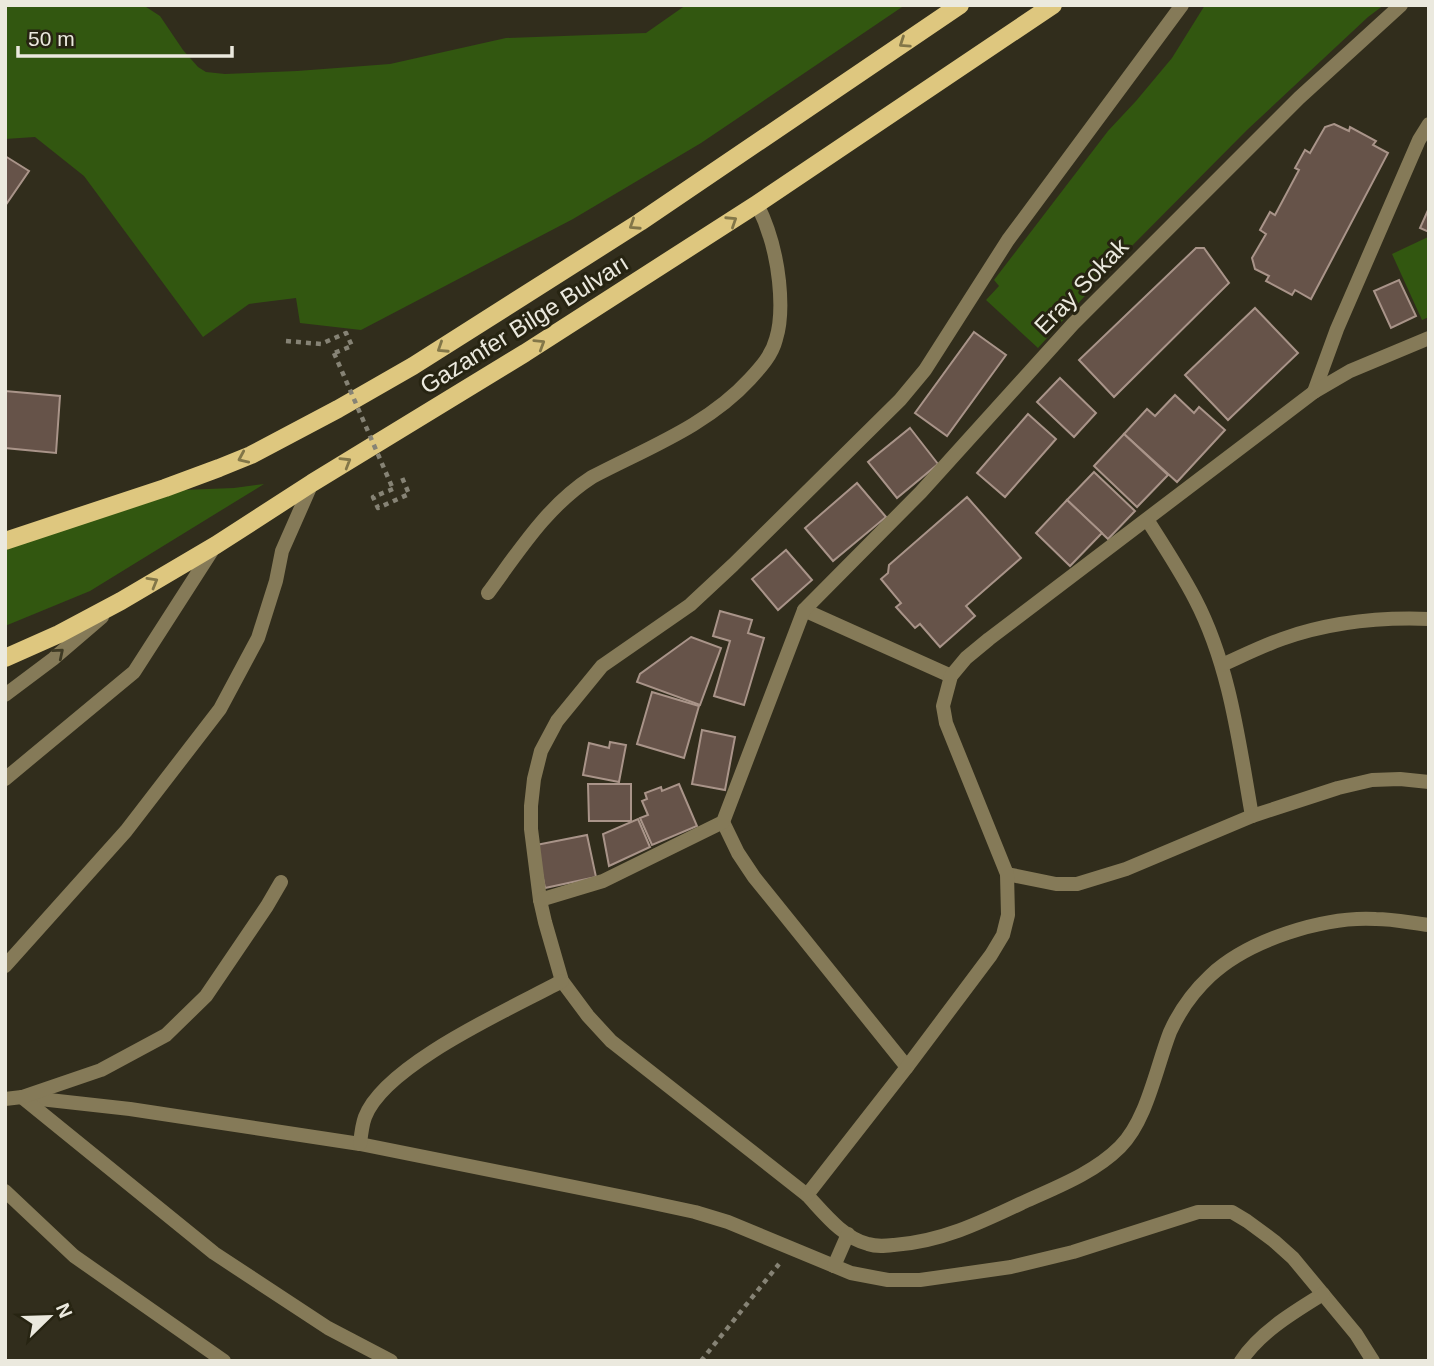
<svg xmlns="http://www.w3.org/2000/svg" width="1434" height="1366" font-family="Arial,sans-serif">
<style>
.green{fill:#325710}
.building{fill:#665349;stroke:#a99489;stroke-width:2}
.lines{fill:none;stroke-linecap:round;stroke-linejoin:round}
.path{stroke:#868375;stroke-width:4.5;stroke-dasharray:5 5;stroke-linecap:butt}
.minor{stroke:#857a58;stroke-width:14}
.primary{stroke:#dec77f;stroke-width:18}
.path-bridge{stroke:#868375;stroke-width:4.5;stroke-dasharray:5 5;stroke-linecap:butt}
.oneway{stroke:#827648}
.oneway2{stroke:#3e3a24}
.labels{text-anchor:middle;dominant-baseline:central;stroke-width:6;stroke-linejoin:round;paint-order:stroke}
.street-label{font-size:24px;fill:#ebe9de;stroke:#272412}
</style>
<rect width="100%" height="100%" fill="#312d1c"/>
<g class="green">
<path d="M5,5H143L160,16L183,50L198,67L206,72L225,74L297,71L390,64L506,38L646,33L686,5H905L701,143L573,219L361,330L300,323L296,298L249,304L203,337L84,176L35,137L5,139Z"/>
<path d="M1205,5H1384L1368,17L1247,130L1111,267L1038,348L986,300L999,286L994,280L1108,131L1136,101L1172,58Z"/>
<path d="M1428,237L1429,317L1422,320L1392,254Z"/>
<path d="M264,484L90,591L5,626V549L182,490L234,488Z"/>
</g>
<g class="building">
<path d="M1334,124L1349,131L1350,127L1376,141L1373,145L1388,153L1311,299L1295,290L1292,295L1266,281L1269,276L1255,269L1252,258L1266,234L1260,230L1270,212L1275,215L1299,170L1295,168L1305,150L1310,153L1325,127Z"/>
<path d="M5,156L29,171L5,206Z"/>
<path d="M1429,208V232L1420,228Z"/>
<path d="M1196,248H1204L1229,283L1114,397L1079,360Z"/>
<path d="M1399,280L1416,316L1391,328L1374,291Z"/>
<path d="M1255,308L1298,353L1228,420L1185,375Z"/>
<path d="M974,332L1006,355L947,436L915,413Z"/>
<path d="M1060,378L1096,413L1074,437L1037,402Z"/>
<path d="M5,391L60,396L56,453L5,448Z"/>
<path d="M1175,395L1194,413L1199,407L1225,430L1177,482L1124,434L1147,409L1155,416Z"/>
<path d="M1028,414L1056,439L1005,497L977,473Z"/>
<path d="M910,428L938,464L897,498L868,462Z"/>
<path d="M1124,434L1168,475L1137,507L1094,466Z"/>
<path d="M1094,472L1135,511L1108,539L1067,500Z"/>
<path d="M857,483L886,517L833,561L805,528Z"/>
<path d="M967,497L1021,558L966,606L975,616L940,647L920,624L915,628L896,607L901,603L881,579L888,573L889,565Z"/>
<path d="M1067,500L1102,533L1070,566L1036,533Z"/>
<path d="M786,550L812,580L778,610L752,579Z"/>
<path d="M720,611L752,620L748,633L764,638L744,705L714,696L730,641L713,636Z"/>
<path d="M691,637L721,648L700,705L637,682L640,674Z"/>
<path d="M652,692L699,706L684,758L637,744Z"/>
<path d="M702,730L735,737L725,790L692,784Z"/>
<path d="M610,742L626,745L619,782L583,775L589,743L609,748Z"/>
<path d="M588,784H631V821H589Z"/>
<path d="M679,784L697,826L652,845L640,818L648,815L642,801L647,799L645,793L661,787L662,791Z"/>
<path d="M638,819L650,847L609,866L603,834Z"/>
<path d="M587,835L596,877L545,888L536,845Z"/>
</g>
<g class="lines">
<g class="path">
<path d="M286,341L321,344L346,333L352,346L334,353"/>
<path d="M393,489L373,497L378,508L409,494L401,475"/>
<path d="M701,1361L779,1264"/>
</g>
<g class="minor">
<path d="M1182,5L1008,240L925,370L900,400L733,565L690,605L602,666L557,721L541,751L534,779L531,806V829L540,900L545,922L562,981L588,1016L611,1041L807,1195C824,1213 843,1238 868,1244C877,1247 885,1246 894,1245C941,1242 982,1222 1024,1202C1057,1187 1094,1173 1120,1147C1147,1120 1156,1068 1170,1032C1179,1012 1194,991 1210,976C1248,940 1324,916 1376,919C1394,919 1411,923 1429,925"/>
<path d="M1314,392L1337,329L1419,140L1429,124"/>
<path d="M1148,521C1164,546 1181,572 1195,599C1230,666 1239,743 1252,816"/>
<path d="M488,593C519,551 547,506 592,477C647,448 707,426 750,379C761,367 772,355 776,339C782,320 781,300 779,281C776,253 770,230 757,204"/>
<path d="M804,610L951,676"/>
<path d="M1222,665C1242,656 1262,646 1282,639C1330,622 1378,617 1429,619"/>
<path d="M5,695L53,659L102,617"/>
<path d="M5,779L134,672L215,546"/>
<path d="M723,822L738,853L754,877L907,1067"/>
<path d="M1007,874L1056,884H1077L1126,869L1252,816L1338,788L1372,780L1400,779L1429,782"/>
<path d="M540,900L603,881L723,822L804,610L921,492L1073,324L1299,98L1401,5"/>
<path d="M5,966L126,831L220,709L258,638L276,581L282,551L312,483"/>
<path d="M22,1097L130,1109L360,1144L639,1200L695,1212L728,1222L851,1273L888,1280H920L1011,1267L1073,1252L1198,1212H1232L1247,1221L1274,1241L1293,1258L1356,1334L1373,1361"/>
<path d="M23,1098L214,1253L328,1328L391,1361"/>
<path d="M5,1099L22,1097L101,1070L166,1035L206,996L267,906L281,882"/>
<path d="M360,1144C361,1135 362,1125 365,1117C385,1064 512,1008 562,981"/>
<path d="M5,1191L74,1256L224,1361"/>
<path d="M807,1195L907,1067L991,955L1003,935L1008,915L1007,874L946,723L943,706L951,676L966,658L989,639L1314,392L1350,371L1429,338"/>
<path d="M834,1266L848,1234"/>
<path d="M1241,1361C1260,1332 1294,1312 1323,1294"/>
</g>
<g class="primary">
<path d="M5,541L165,488L219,468L251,455L338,409L413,366L640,222L960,5"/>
<path d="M5,658L59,634L121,601L216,545L312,483L525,353L757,204L1053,5"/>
</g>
<path class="path-bridge" d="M334,353L393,489"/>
</g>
<defs><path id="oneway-chevron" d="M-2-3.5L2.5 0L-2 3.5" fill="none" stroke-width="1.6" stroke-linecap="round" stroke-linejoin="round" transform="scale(1.75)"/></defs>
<g class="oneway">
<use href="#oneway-chevron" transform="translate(904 43) rotate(146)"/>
<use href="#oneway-chevron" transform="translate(732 221) rotate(-33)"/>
<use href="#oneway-chevron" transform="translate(634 225) rotate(147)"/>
<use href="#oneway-chevron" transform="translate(540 344) rotate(-32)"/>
<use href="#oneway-chevron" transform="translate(442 348) rotate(147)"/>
<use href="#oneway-chevron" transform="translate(243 458) rotate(156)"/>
<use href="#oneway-chevron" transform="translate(346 462) rotate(-31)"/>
<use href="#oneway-chevron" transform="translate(153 582) rotate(-30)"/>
</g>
<use class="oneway2" href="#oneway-chevron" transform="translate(59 653) rotate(-40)"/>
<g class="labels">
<g class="street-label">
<text transform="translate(1081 286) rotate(-46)">Eray Sokak</text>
<text transform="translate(524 324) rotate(-32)">Gazanfer Bilge Bulvarı</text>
</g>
</g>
<rect width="1434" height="1366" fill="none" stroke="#ebe9de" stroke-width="14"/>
<g transform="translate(49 1317) rotate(67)" stroke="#272412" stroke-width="5" paint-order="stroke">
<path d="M0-5L12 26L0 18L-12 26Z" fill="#ebe9de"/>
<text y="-10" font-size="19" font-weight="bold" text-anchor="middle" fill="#ebe9de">N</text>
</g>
<path d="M18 46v10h214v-10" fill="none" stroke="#ebe9de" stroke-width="3.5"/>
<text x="28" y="46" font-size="21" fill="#ebe9de" stroke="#272412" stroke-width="5" paint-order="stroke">50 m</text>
</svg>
